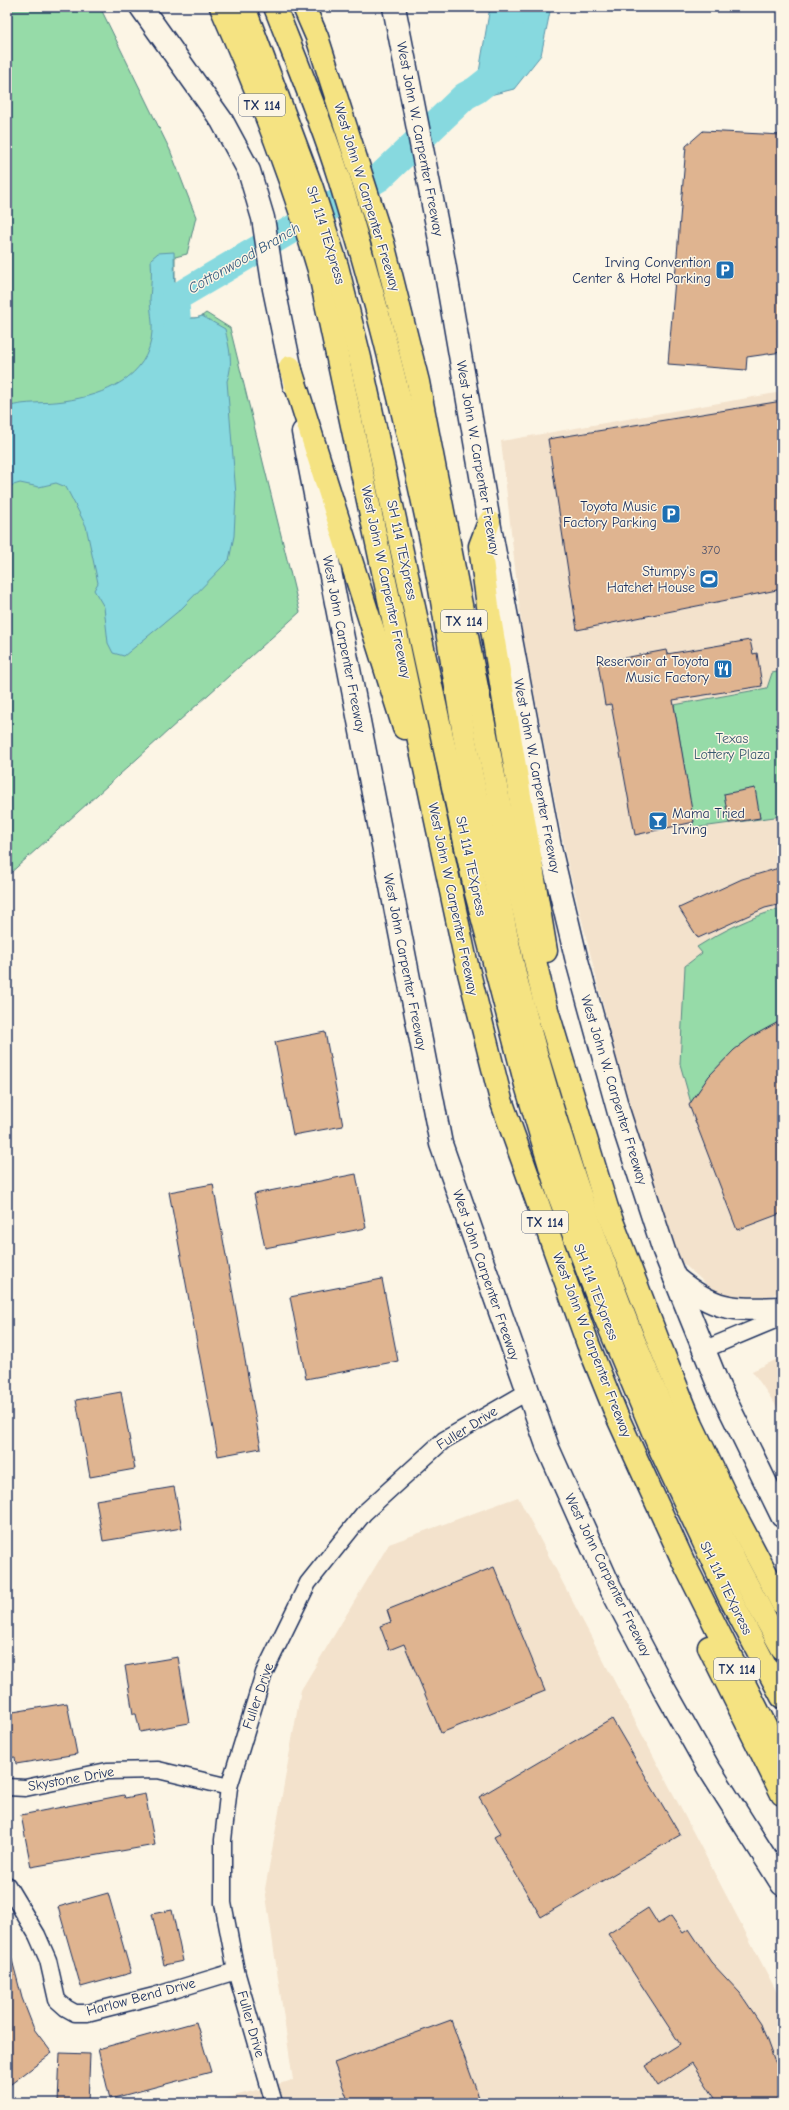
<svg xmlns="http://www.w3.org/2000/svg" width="789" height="2110" font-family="'Comic Neue',sans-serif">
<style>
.built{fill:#f3e2cc}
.green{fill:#96dba8;stroke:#588583}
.water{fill:#87d9df;stroke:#5c95ab}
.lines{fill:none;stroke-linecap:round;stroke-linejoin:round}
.river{stroke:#87d9df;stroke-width:28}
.building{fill:#dfb490;stroke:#1b2f5e}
.minor-casing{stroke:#1b2f5e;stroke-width:19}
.secondary-casing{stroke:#1b2f5e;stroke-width:25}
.motorway-casing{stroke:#1b2f5e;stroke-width:25}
.minor{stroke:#fcf5e5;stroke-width:16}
.secondary{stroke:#fcf5e5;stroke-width:22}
.motorway{stroke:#f5e382;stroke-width:22}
.labels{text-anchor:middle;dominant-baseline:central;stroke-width:3;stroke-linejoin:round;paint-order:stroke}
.number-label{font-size:12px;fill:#4c506a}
.shield{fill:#fcf5e5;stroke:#5e6a86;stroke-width:1}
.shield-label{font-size:13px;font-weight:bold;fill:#1b2f5e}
.street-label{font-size:14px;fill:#1b2f5e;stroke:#fcf5e5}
.poi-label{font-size:14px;fill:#1b2f5e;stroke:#fcf5e5;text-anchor:end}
.park-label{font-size:14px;fill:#3a5a70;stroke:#fcf5e5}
.water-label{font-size:15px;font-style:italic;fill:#365a7e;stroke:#fcf5e5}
</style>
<rect width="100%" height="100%" fill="#fcf5e5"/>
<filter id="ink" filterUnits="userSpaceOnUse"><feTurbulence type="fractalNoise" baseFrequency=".025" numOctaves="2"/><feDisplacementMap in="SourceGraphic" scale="8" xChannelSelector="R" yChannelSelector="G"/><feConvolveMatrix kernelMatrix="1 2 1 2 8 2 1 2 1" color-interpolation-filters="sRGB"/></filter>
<g filter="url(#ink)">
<g class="built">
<path d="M782,392V1291L760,1300L720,1296L679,1260L627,1101L566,857L522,631L501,441Z"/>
<path d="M782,1357V1414L752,1371Z"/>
<path d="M518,1497L782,2002V2103H209L293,2080L265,1889L301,1690L389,1544Z"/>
</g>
<g class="green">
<path d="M7,7H100L170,150L196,217L187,254L175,257V304C181,317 194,323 206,313L230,328L300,612L7,876Z"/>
<path d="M782,671V816L694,828L674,705L767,688L772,673Z"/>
<path d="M782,908V1021C738,1044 718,1061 691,1103L680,1064L685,966L702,953L697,947C724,930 751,917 782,908Z"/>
</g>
<g class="water">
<path d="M490,7H551L541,55L514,89L490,95L476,90Z"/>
<path d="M174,252L175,304C179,317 190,321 202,316L225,329C229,347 234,364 227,381L236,495L234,536L229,560L181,609L124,656L113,653L108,643L104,607L94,590L98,583L86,526L66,487L56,483L39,487L20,483L7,487V407C26,401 45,404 64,401C104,395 149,378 152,332C153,321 150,310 150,299C151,286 152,273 151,259L158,253Z"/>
</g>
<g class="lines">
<path class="river" d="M179,344L175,298L379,178L465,96L476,90L495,75L513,7"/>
</g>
<g class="building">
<path d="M703,131L782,135V329L778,330L782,352L747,357L746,370L668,364L686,146Z"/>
<path d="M782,401V589L577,630L548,439Z"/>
<path d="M750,640L753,654L757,653L762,686L673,700L694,822L635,835L611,704L605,705L598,663L666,650L667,654Z"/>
<path d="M755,788L760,818L729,823L724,794Z"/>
<path d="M782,867V904L765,908L698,938L679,908L742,879Z"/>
<path d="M782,1020V1213L737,1230L689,1105L709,1076L734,1050L751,1037Z"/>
<path d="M325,1032L343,1126L293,1135L275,1042Z"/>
<path d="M356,1174L366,1228L265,1248L254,1194Z"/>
<path d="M213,1184L261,1448L218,1456L169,1192Z"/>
<path d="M382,1279L398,1361L306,1379L290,1297Z"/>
<path d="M121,1392L135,1469L90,1477L76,1400Z"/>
<path d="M174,1487L182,1528L103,1541L96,1500Z"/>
<path d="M494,1567L545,1691L441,1733L404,1644L389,1650L380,1626L391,1622L387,1610Z"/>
<path d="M178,1657L189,1723L140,1732L136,1714H133L125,1666Z"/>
<path d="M67,1703L77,1754L16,1764L15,1757L7,1758V1713Z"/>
<path d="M612,1719L680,1835L541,1917L494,1837L501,1833L479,1797Z"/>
<path d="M145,1794L155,1845L31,1867L21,1815L124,1795L125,1798Z"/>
<path d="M108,1893L131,1973L81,1987L58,1907Z"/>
<path d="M648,1908L658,1924L671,1916L683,1933L689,1929L711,1962L740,1993L761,2024L774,2060L782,2072V2103H718L692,2063L658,2086L645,2066L680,2044L608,1934Z"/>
<path d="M172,1910L183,1961L164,1965L152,1914Z"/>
<path d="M11,1956L22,1998L34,2029L52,2053L7,2087V1957Z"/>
<path d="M451,2020L481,2103H349L334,2063Z"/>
<path d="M196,2022L211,2072L110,2099L98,2049Z"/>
<path d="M60,2053L90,2054L88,2103H58Z"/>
</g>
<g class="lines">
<defs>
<g id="minor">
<path d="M703,1350L782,1317"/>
<path d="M7,1787L25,1788L107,1771L158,1770L229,1787"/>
<path d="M7,1885L37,1935L48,1960L57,2000L66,2008L75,2013H87L154,1996L236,1971"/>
<path d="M274,2103L236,1971L223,1903V1840L229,1787L264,1673L308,1583L364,1513L444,1440L527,1392"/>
</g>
<g id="secondary">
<path d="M141,7L222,121L249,171L263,218L274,289L294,385"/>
<path d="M394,7L441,245L489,522L551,852L576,957L619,1113L664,1251L719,1387L782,1516"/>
<path d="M303,432L441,1144L548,1448L610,1587L663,1687L708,1767L782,1884"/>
<path d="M675,1278C715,1311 732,1310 782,1308"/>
</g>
<g id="motorway">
<path d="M221,7C259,93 292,180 319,270L465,957L501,1100L588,1344L617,1416L684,1563L782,1759"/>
<path d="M244,7L312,188L337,266L360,358L476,893L526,1085L558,1193L605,1317L661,1451L729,1596L782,1697"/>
<path d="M275,7C297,63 321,120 339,178C375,293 404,412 429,530C445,607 454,685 469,761C477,804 487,846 497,888C504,922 510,956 519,990C579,1221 664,1440 782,1648"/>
<path d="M304,7L317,37L383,243L418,382L500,807L544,1000L607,1208L659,1343L692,1425L731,1507L782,1603"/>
<path d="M290,367L404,728"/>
<path d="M489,522L480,546L488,606L546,951"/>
<path d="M709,1647L782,1794"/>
</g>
</defs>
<use href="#minor" class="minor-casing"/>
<use href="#secondary" class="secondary-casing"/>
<use href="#motorway" class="motorway-casing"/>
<use href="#minor" class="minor"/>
<use href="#secondary" class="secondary"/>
<use href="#motorway" class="motorway"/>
</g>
</g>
<defs>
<symbol id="parking-square" viewBox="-11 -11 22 22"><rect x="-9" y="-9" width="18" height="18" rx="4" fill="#1f6fb2" stroke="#fcf5e5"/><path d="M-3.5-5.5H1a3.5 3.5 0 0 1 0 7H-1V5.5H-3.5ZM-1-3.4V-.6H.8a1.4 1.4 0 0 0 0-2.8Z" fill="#fff"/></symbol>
<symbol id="stadium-square" viewBox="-11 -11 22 22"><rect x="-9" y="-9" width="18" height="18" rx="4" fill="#1f6fb2" stroke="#fcf5e5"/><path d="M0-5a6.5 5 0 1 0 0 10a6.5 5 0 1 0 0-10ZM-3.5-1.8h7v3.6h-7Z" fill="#fff"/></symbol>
<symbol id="restaurant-square" viewBox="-11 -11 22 22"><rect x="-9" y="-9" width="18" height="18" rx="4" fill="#1f6fb2" stroke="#fcf5e5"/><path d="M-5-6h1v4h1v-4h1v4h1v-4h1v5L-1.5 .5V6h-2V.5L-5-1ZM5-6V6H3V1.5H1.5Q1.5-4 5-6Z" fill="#fff"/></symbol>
<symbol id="bar-square" viewBox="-11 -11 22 22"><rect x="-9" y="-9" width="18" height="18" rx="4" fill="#1f6fb2" stroke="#fcf5e5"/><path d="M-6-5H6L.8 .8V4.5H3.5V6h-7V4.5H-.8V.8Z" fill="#fff"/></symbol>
</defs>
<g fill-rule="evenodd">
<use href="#parking-square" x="714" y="259" width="22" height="22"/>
<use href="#parking-square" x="660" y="503" width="22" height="22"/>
<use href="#stadium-square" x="698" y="568" width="22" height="22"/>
<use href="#restaurant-square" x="712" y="658" width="22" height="22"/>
<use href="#bar-square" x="647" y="810" width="22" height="22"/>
</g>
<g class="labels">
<g class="number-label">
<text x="711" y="550">370</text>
</g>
<g class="shield">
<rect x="239" y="94" width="46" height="22" rx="3"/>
<rect x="441" y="610" width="46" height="22" rx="3"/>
<rect x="522" y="1211" width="46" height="22" rx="3"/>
<rect x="714" y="1658" width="46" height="22" rx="3"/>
</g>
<g class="shield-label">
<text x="262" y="105">TX 114</text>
<text x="464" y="621">TX 114</text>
<text x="545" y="1222">TX 114</text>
<text x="737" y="1669">TX 114</text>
</g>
<g class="street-label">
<text transform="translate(420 139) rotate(79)">West John W. Carpenter Freeway</text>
<text transform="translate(367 197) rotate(73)">West John W Carpenter Freeway</text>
<text transform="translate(326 235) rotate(73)">SH 114 TEXpress</text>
<text transform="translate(478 458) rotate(80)">West John W. Carpenter Freeway</text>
<text transform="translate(402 550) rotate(78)">SH 114 TEXpress</text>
<text transform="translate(386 582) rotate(78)">West John W Carpenter Freeway</text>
<text transform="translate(344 644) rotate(79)">West John Carpenter Freeway</text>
<text transform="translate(537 776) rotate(79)">West John W. Carpenter Freeway</text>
<text transform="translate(471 866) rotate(78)">SH 114 TEXpress</text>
<text transform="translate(453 899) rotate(78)">West John W Carpenter Freeway</text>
<text transform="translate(405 962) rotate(79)">West John Carpenter Freeway</text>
<text transform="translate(614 1090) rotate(73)">West John W. Carpenter Freeway</text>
<text transform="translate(486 1275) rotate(71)">West John Carpenter Freeway</text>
<text transform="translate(596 1292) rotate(69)">SH 114 TEXpress</text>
<text transform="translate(592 1345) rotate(69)">West John W Carpenter Freeway</text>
<text transform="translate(467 1428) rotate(-32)">Fuller Drive</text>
<text transform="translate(608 1575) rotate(64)">West John Carpenter Freeway</text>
<text transform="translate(726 1588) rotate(64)">SH 114 TEXpress</text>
<text transform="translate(258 1696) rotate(-71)">Fuller Drive</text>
<text transform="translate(71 1779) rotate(-10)">Skystone Drive</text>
<text transform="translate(141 1997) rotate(-15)">Harlow Bend Drive</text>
<text transform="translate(251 2024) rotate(74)">Fuller Drive</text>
</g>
<g class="poi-label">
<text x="711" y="262">Irving Convention<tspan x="711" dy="16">Center &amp; Hotel Parking</tspan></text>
<text x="657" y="506">Toyota Music<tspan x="657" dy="16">Factory Parking</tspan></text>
<text x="695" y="571">Stumpy's<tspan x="695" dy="16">Hatchet House</tspan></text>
<text x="709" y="661">Reservoir at Toyota<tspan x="709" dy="16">Music Factory</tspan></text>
<text x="672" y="813" text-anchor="start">Mama Tried<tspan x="672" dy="16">Irving</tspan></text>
</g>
<g class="park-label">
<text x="732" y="738">Texas<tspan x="732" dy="16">Lottery Plaza</tspan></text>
</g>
<g class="water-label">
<text transform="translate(244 258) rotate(-30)">Cottonwood Branch</text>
</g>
</g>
<rect width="789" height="2110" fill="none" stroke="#fcf5e5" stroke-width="24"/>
<rect x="12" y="12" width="765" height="2086" fill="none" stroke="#1b2f5e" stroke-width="1.5" filter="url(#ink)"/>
</svg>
